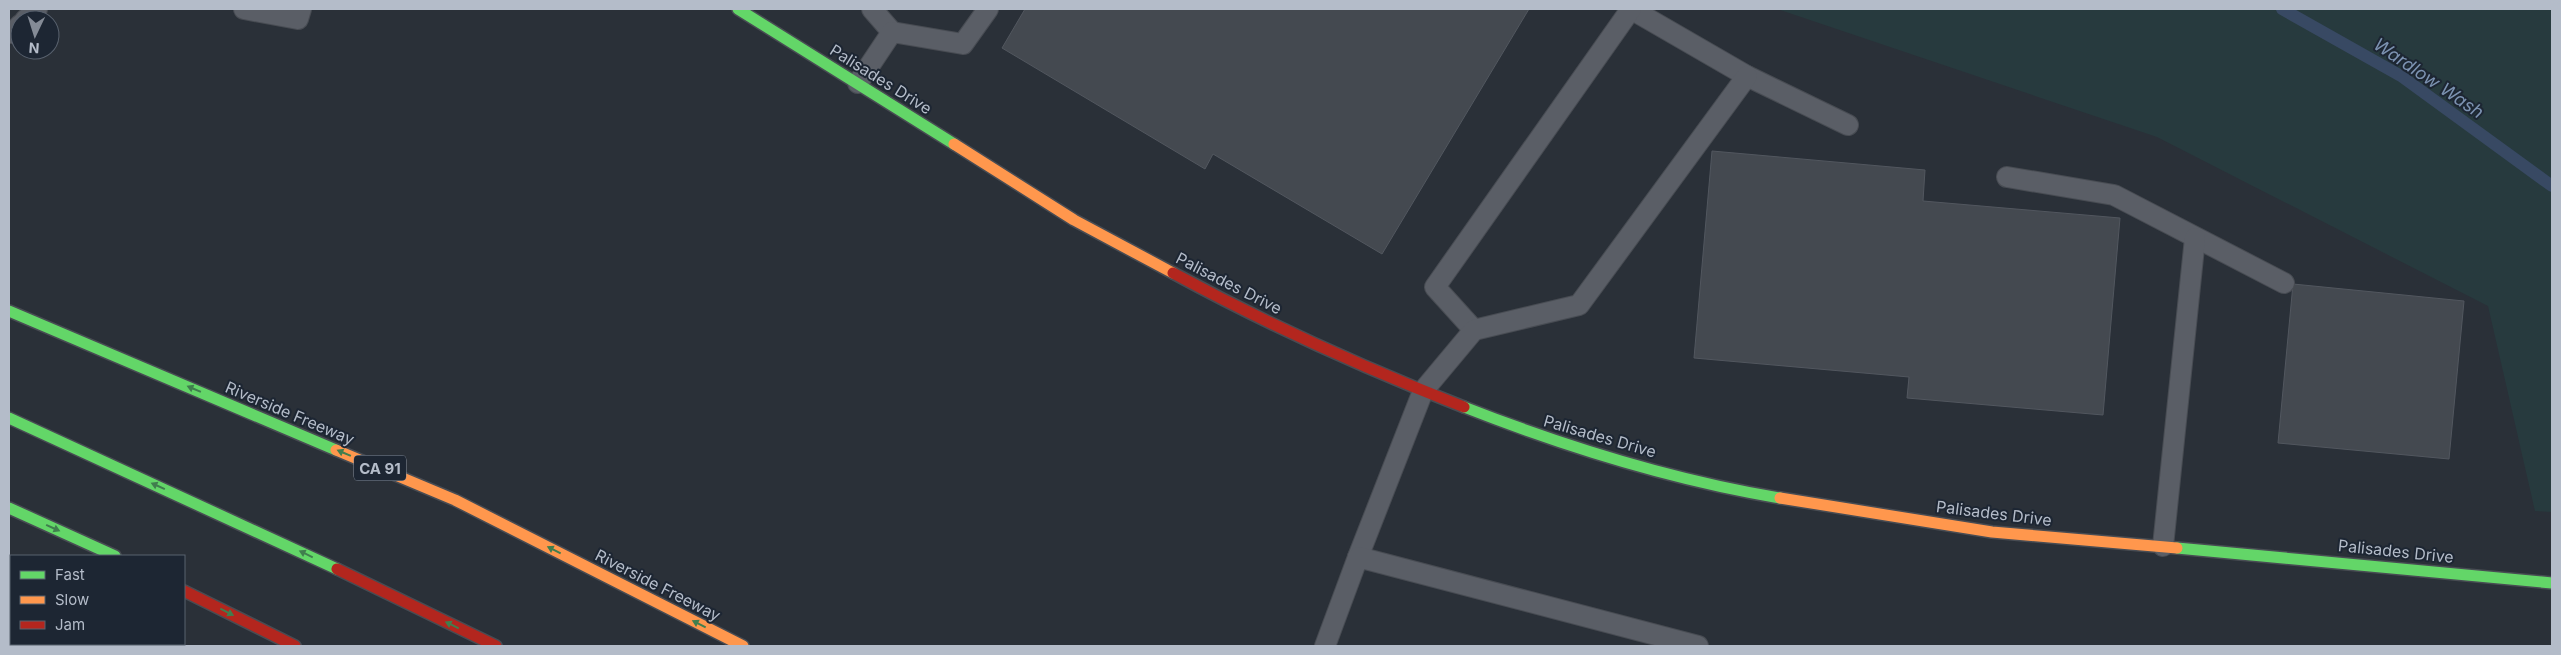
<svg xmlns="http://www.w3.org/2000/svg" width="2561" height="655" font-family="Inter,sans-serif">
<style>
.green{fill:#273a3e}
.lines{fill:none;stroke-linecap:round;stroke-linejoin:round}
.stream{stroke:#384963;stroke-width:12}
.building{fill:#444950;stroke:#52575f}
.lane-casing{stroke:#484c53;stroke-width:22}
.fast-casing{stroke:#484c53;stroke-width:14}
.slow-casing{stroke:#484c53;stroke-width:14}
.jam-casing{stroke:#484c53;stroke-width:14}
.lane{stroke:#5a5e66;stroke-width:20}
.fast{stroke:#63d668;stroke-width:11}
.slow{stroke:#ff974d;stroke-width:11}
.jam{stroke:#b3261e;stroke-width:11}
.oneway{fill:#407e4e}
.labels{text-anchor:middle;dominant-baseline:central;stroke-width:4;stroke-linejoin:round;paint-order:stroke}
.shield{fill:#1d2633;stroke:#878f9c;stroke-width:1}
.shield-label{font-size:15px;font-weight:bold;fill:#b4bcc9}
.street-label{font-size:16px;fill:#b4bcc9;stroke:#1d2633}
.water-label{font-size:18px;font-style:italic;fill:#7c92b1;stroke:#1d2633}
</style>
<rect width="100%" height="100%" fill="#2a3038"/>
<path class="green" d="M1777,9H2552V512L2535,511L2488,306L2157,137Z"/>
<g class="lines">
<path class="stream" d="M2282,9L2401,76L2552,186"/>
</g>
<g class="building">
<path d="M1025,9H1529L1382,254L1213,154L1205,169L1002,48Z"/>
<path d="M1712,151L1925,170L1923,201L2120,218L2103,415L1907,398L1909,377L1694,358Z"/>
<path d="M2293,284L2464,301L2449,459L2278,443Z"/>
</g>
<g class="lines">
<defs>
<g id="lane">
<path d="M244,9L298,19L301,9"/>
<path d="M872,9L892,32"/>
<path d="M1631,9L1747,76L1848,125"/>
<path d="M25,20L37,9"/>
<path d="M9,33H12L20,25"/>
<path d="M858,83L892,32L963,44L988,9"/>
<path d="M2007,177L2114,195L2284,283"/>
<path d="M1474,330L1435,287L1631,9"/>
<path d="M2163,546L2195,238"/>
<path d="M1358,557L1423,391L1474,330L1579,305L1747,76"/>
<path d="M1325,646L1358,557L1698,646"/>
</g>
<g id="fast">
<path d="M738,9L954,144"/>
<path d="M9,311L336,450"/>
<path d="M1464,407C1566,447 1672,480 1780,498"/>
<path d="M9,418L337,569"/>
<path d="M9,508L115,556"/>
<path d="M2177,548L2552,583"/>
<path d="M9,604L11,605"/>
</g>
<g id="slow">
<path d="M954,144L1074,220L1173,273"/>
<path d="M336,450L455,500L743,646"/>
<path d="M1780,498L1992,532L2177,548"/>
</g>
<g id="jam">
<path d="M1173,273C1267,324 1364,368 1464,407"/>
<path d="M337,569L496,646"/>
<path d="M184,591L295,646"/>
<path d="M90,644L95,646"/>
</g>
</defs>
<use href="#lane" class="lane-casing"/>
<use href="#fast" class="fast-casing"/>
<use href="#slow" class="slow-casing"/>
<use href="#jam" class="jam-casing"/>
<use href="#lane" class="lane"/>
<use href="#fast" class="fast"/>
<use href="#slow" class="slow"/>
<use href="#jam" class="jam"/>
</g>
<defs><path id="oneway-solid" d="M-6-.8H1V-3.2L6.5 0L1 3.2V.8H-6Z" transform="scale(1.25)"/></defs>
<g class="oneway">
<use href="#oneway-solid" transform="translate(194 389) rotate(-157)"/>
<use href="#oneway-solid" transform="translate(344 453) rotate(-157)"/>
<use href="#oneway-solid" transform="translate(158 486) rotate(-156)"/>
<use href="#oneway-solid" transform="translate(53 528) rotate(24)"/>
<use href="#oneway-solid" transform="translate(554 550) rotate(-153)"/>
<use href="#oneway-solid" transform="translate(306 554) rotate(-154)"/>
<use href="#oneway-solid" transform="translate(227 612) rotate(27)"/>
<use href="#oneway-solid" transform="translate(699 624) rotate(-153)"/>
<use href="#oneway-solid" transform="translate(452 625) rotate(-154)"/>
</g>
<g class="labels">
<rect class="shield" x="354" y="455.5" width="52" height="25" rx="4"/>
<g class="shield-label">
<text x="380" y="468">CA 91</text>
</g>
<g class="street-label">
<text transform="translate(881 79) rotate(32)">Palisades Drive</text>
<text transform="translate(1229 283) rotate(27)">Palisades Drive</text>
<text transform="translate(290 413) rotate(23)">Riverside Freeway</text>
<text transform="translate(1600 436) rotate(16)">Palisades Drive</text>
<text transform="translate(1994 513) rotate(7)">Palisades Drive</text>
<text transform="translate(2396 551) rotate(6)">Palisades Drive</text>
<text transform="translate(658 585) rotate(27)">Riverside Freeway</text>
</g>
<g class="water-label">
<text transform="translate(2429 78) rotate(34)">Wardlow Wash</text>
</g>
</g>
<rect width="2561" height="655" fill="none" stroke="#b4bcc9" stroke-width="20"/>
<rect x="10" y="555" width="175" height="90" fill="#1d2633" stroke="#59626f"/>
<rect x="20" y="571" width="25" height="8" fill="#63d668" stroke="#59626f"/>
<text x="55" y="580" font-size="15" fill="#b4bcc9">Fast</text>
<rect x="20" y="596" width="25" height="8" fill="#ff974d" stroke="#59626f"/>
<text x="55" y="605" font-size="15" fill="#b4bcc9">Slow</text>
<rect x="20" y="621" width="25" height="8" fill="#b3261e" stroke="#59626f"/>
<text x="55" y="630" font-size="15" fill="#b4bcc9">Jam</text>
<g transform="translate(35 35) rotate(184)"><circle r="24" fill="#1d2633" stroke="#59626f"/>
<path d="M0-4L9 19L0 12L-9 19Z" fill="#848b96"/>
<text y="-8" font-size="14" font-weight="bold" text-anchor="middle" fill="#b4bcc9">N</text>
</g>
</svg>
